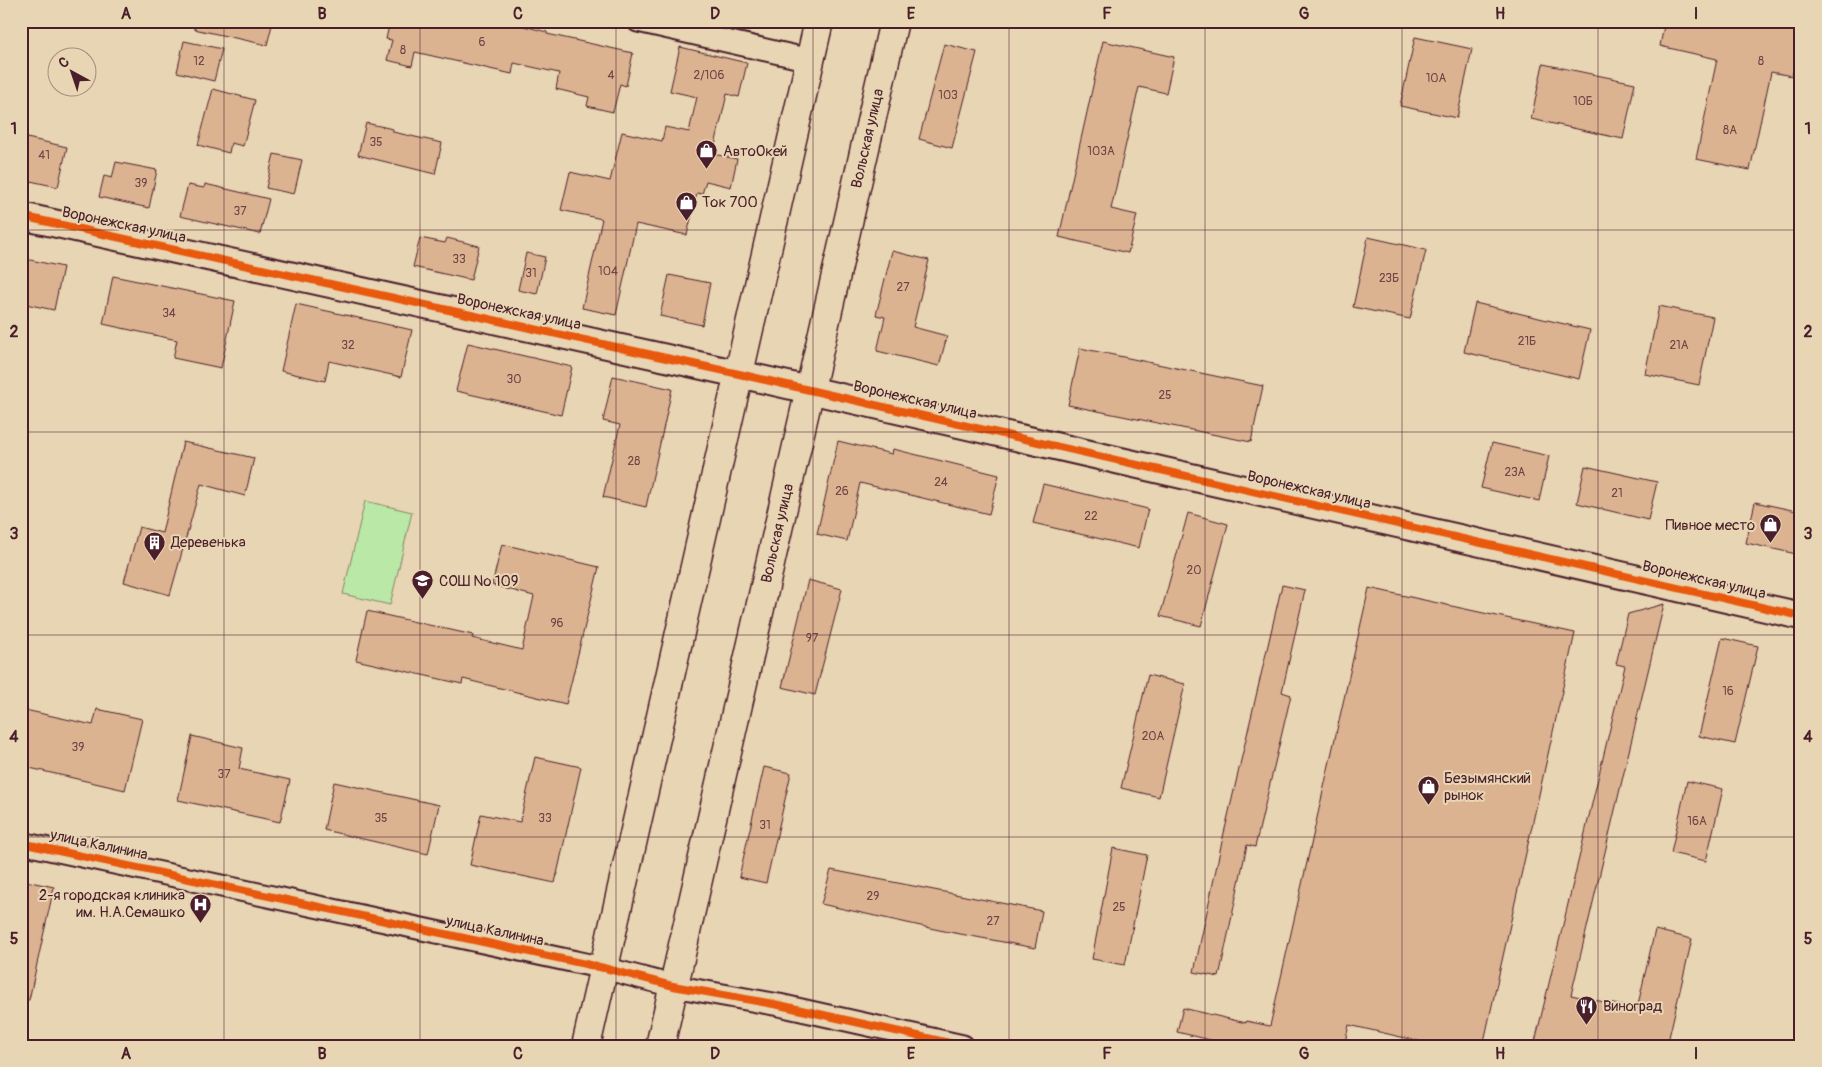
<svg xmlns="http://www.w3.org/2000/svg" width="1822" height="1067" font-family="Pangolin,sans-serif">
<style>
.green{fill:#bae8a6;stroke:#828468}
.building{fill:#dcb391;stroke:#4a1f2b}
.lines{fill:none;stroke-linecap:round;stroke-linejoin:round}
.minor-casing{stroke:#4a1f2b;stroke-width:25}
.tertiary-casing{stroke:#4a1f2b;stroke-width:30}
.secondary-casing{stroke:#4a1f2b;stroke-width:31}
.minor{stroke:#e8d5b3;stroke-width:21}
.tertiary{stroke:#e8d5b3;stroke-width:26}
.secondary{stroke:#e8d5b3;stroke-width:28}
.cycleway-casing{stroke:#e8d5b3;stroke-width:11}
.cycleway{stroke:#e8590c;stroke-width:8}
.grid{fill:none;stroke:#4a1f2b;stroke-width:1;stroke-opacity:0.55}
.labels{text-anchor:middle;dominant-baseline:central;stroke-width:4;stroke-linejoin:round;paint-order:stroke}
.number-label{font-size:12px;fill:#6e4444}
.street-label{font-size:15px;fill:#4a1f2b;stroke:#e8d5b3}
.poi-label{font-size:15px;fill:#4a1f2b;stroke:#e8d5b3;text-anchor:start}
.neatline{fill:none;stroke:#4a1f2b;stroke-width:2}
.grid-label{font-size:16px;text-anchor:middle;font-weight:bold;fill:#4a1f2b}
</style>
<rect width="100%" height="100%" fill="#e8d5b3"/>
<filter id="ink" filterUnits="userSpaceOnUse"><feTurbulence type="fractalNoise" baseFrequency=".02" numOctaves="2"/><feDisplacementMap in="SourceGraphic" scale="10" xChannelSelector="R" yChannelSelector="G"/><feConvolveMatrix kernelMatrix="1 2 1 2 8 2 1 2 1" color-interpolation-filters="sRGB"/></filter>
<g filter="url(#ink)">
<path class="green" d="M365,501L412,512L390,605L343,594Z"/>
<g class="building">
<path d="M195,21H273L267,45L194,29Z"/>
<path d="M390,21H504L547,32V34L633,53L626,86L620,84L613,112L587,106L589,97L556,89L559,73L514,63L512,74L415,52L412,66L387,60L392,40L386,39Z"/>
<path d="M1665,21H1801V39L1792,76L1771,72L1750,170L1696,159L1717,59L1660,46Z"/>
<path d="M1415,37L1472,49L1457,118L1400,106Z"/>
<path d="M184,41L222,49L214,81L177,72Z"/>
<path d="M1103,41L1174,57L1166,93L1139,87L1111,209L1137,215L1128,253L1059,237Z"/>
<path d="M944,44L977,52L952,148L919,139Z"/>
<path d="M680,47L747,63L739,97L727,94L713,154L737,159L731,187L706,181L702,194L697,193L687,235L636,224L616,315L582,308L602,219L561,210L570,172L610,181L622,132L662,141L665,127L689,132L697,97L670,91Z"/>
<path d="M1543,64L1635,83L1623,139L1531,119Z"/>
<path d="M213,89L255,100L243,146L231,143L229,153L198,145Z"/>
<path d="M366,123L393,129V132L442,143L435,174L358,155Z"/>
<path d="M27,138L67,147L58,187L21,179V164Z"/>
<path d="M274,154L302,160L294,194L266,188Z"/>
<path d="M116,162L157,170L149,208L99,197L104,176L112,178Z"/>
<path d="M205,184L269,199L260,234L180,216L188,185L204,188Z"/>
<path d="M1368,237L1426,250L1410,319L1353,307Z"/>
<path d="M420,238L445,243L447,238L479,246L471,280L413,267Z"/>
<path d="M892,251L929,260L913,327L947,336L939,366L877,351L885,317L876,315Z"/>
<path d="M526,253L545,257L537,294L518,290Z"/>
<path d="M21,258L63,267L54,310L21,303Z"/>
<path d="M669,275L710,283L702,325L660,316Z"/>
<path d="M113,276L235,301L221,368L173,358L177,340L103,324Z"/>
<path d="M1475,303L1590,330L1579,379L1464,352Z"/>
<path d="M296,304L412,330L401,377L329,361L325,381L281,371Z"/>
<path d="M1659,306L1713,317L1699,385L1645,374Z"/>
<path d="M468,343L572,367L561,415L456,391Z"/>
<path d="M1080,348L1263,386L1251,442L1068,405Z"/>
<path d="M613,376L672,389L646,507L603,497L620,425L603,421Z"/>
<path d="M838,441L892,454L893,449L999,475L989,514L860,483L847,541L817,534Z"/>
<path d="M183,442L254,458L245,496L201,484L170,595L124,582L139,527L162,533Z"/>
<path d="M1492,443L1549,456L1539,501L1481,488Z"/>
<path d="M1585,466L1657,482L1648,520L1577,503Z"/>
<path d="M1043,484L1148,509L1139,548L1033,523Z"/>
<path d="M1755,502L1801,512V555L1746,543Z"/>
<path d="M1188,513L1228,524L1201,626L1160,616Z"/>
<path d="M502,544L599,567L566,704L463,679L462,684L356,660L367,611L473,635L472,638L522,650L534,596L492,585Z"/>
<path d="M808,580L842,589L815,695L782,687Z"/>
<path d="M1282,585L1305,590L1282,692L1291,695L1255,847L1247,845L1219,977L1194,972L1221,846Z"/>
<path d="M1369,588L1575,633L1483,1046H1440L1349,1025L1344,1046H1236L1177,1032L1183,1008L1246,1023V1021L1270,1026Z"/>
<path d="M1664,604L1571,995L1637,1009L1655,930L1692,939L1667,1046H1534L1625,666L1616,664L1628,614Z"/>
<path d="M1722,638L1758,646L1735,744L1699,736Z"/>
<path d="M1148,675L1185,684L1159,797L1121,788Z"/>
<path d="M97,709L142,719L125,790L21,766V728L25,710L93,725Z"/>
<path d="M192,736L243,748L239,769L290,780L280,822L178,800Z"/>
<path d="M535,757L581,767L555,883L470,865L481,814L520,822Z"/>
<path d="M764,767L791,773L766,883L739,877Z"/>
<path d="M1687,781L1723,789L1706,861L1671,853Z"/>
<path d="M334,782L439,805L428,854L324,830Z"/>
<path d="M1113,848L1147,855L1125,965L1092,959Z"/>
<path d="M831,870L1042,911L1035,948L939,930L821,904Z"/>
<path d="M21,880L54,887L29,1000H21Z"/>
</g>
<g class="lines">
<defs>
<g id="minor">
<path d="M638,21L810,60"/>
<path d="M21,843L604,968L673,986L779,1005L963,1046"/>
</g>
<path id="tertiary" d="M21,216L739,374L1801,616"/>
<g id="secondary">
<path d="M586,1046L819,21"/>
<path id="s1" d="M660,1046L894,21"/>
</g>
</defs>
<use href="#minor" class="minor-casing"/>
<use href="#tertiary" class="tertiary-casing"/>
<use href="#secondary" class="secondary-casing"/>
<use href="#minor" class="minor"/>
<use href="#tertiary" class="tertiary"/>
<use href="#secondary" class="secondary"/>
<defs>
<g id="cycleway">
<path d="M21,216L739,374L1801,616"/>
<path d="M21,843L604,968L673,986L779,1005L963,1046"/>
</g>
</defs>
<use href="#cycleway" class="cycleway-casing"/>
<use href="#cycleway" class="cycleway"/>
</g>
</g>
<path class="grid" d="M224,21V1046M420,21V1046M616,21V1046M813,21V1046M1009,21V1046M1205,21V1046M1402,21V1046M1598,21V1046M21,230H1801M21,432H1801M21,635H1801M21,837H1801"/>
<defs>
<symbol id="shop-pin" viewBox="-11 -11 22 30"><path d="M0 17L-7.5 6A9.5 9.5 0 1 1 7.5 6Z" fill="#4a1f2b" stroke="#e8d5b3"/><path d="M-5-2.5h2.3a2.7 3.5 0 0 1 5.4 0H5L5.5 6h-11ZM-1.5-2.5h3a1.5 2.3 0 0 0-3 0Z" fill="#fff"/></symbol>
<symbol id="building-pin" viewBox="-11 -11 22 30"><path d="M0 17L-7.5 6A9.5 9.5 0 1 1 7.5 6Z" fill="#4a1f2b" stroke="#e8d5b3"/><path d="M-4-6H4V6H1V3H-1V6H-4ZM-2.5-4.3h1.7v1.8h-1.7ZM.8-4.3h1.7v1.8H.8ZM-2.5-1h1.7V.8h-1.7ZM.8-1h1.7V.8H.8Z" fill="#fff"/></symbol>
<symbol id="school-pin" viewBox="-11 -11 22 30"><path d="M0 17L-7.5 6A9.5 9.5 0 1 1 7.5 6Z" fill="#4a1f2b" stroke="#e8d5b3"/><path d="M0-5L7-2L0 1L-7-2ZM-4 1L0 2.5L4 1V4Q0 6-4 4Z" fill="#fff"/></symbol>
<symbol id="hospital-pin" viewBox="-11 -11 22 30"><path d="M0 17L-7.5 6A9.5 9.5 0 1 1 7.5 6Z" fill="#4a1f2b" stroke="#e8d5b3"/><path d="M-5-5h3v3.5h4V-5h3V5h-3V1.5h-4V5h-3Z" fill="#fff"/></symbol>
<symbol id="restaurant-pin" viewBox="-11 -11 22 30"><path d="M0 17L-7.5 6A9.5 9.5 0 1 1 7.5 6Z" fill="#4a1f2b" stroke="#e8d5b3"/><path d="M-5-6h1v4h1v-4h1v4h1v-4h1v5L-1.5 .5V6h-2V.5L-5-1ZM5-6V6H3V1.5H1.5Q1.5-4 5-6Z" fill="#fff"/></symbol>
</defs>
<g fill-rule="evenodd">
<use href="#shop-pin" x="694" y="138" width="25" height="34"/>
<use href="#shop-pin" x="674" y="190" width="25" height="34"/>
<use href="#shop-pin" x="1758" y="512" width="25" height="34"/>
<use href="#building-pin" x="142" y="530" width="25" height="34"/>
<use href="#school-pin" x="410" y="568" width="25" height="34"/>
<use href="#shop-pin" x="1416" y="774" width="25" height="34"/>
<use href="#hospital-pin" x="188" y="892" width="25" height="34"/>
<use href="#restaurant-pin" x="1574" y="994" width="25" height="34"/>
</g>
<g class="labels">
<g class="number-label">
<text x="482" y="42">6</text>
<text x="403" y="50">8</text>
<text x="199" y="61">12</text>
<text x="1761" y="61">8</text>
<text x="611" y="75">4</text>
<text x="709" y="75">2/106</text>
<text x="1436" y="78">10А</text>
<text x="948" y="95">103</text>
<text x="1583" y="101">10Б</text>
<text x="1730" y="130">8А</text>
<text x="376" y="142">35</text>
<text x="1101" y="151">103А</text>
<text x="44" y="155">41</text>
<text x="141" y="183">39</text>
<text x="240" y="211">37</text>
<text x="459" y="259">33</text>
<text x="608" y="271">104</text>
<text x="531" y="273">31</text>
<text x="1389" y="278">23Б</text>
<text x="903" y="287">27</text>
<text x="169" y="313">34</text>
<text x="1527" y="341">21Б</text>
<text x="348" y="345">32</text>
<text x="1679" y="345">21А</text>
<text x="514" y="379">30</text>
<text x="1165" y="395">25</text>
<text x="634" y="461">28</text>
<text x="1515" y="472">23А</text>
<text x="941" y="482">24</text>
<text x="842" y="491">26</text>
<text x="1617" y="493">21</text>
<text x="1091" y="516">22</text>
<text x="1194" y="570">20</text>
<text x="557" y="623">96</text>
<text x="812" y="638">97</text>
<text x="1728" y="691">16</text>
<text x="1153" y="736">20А</text>
<text x="78" y="747">39</text>
<text x="224" y="774">37</text>
<text x="381" y="818">35</text>
<text x="545" y="818">33</text>
<text x="1697" y="821">16А</text>
<text x="765" y="825">31</text>
<text x="873" y="896">29</text>
<text x="1119" y="907">25</text>
<text x="993" y="921">27</text>
</g>
<g class="street-label">
<text stroke="none"><textPath href="#s1" startOffset="931">Вольская улица</textPath></text>
<text transform="translate(124 225) rotate(12)">Воронежская улица</text>
<text transform="translate(519 312) rotate(12)">Воронежская улица</text>
<text transform="translate(915 400) rotate(13)">Воронежская улица</text>
<text transform="translate(1309 490) rotate(13)">Воронежская улица</text>
<text stroke="none"><textPath href="#s1" startOffset="526">Вольская улица</textPath></text>
<text transform="translate(1704 580) rotate(13)">Воронежская улица</text>
<text transform="translate(99 845) rotate(12)">улица Калинина</text>
<text transform="translate(495 931) rotate(12)">улица Калинина</text>
</g>
<g class="poi-label">
<text x="723" y="151">АвтоОкей</text>
<text x="702" y="202">Ток 700</text>
<text x="1755" y="525" text-anchor="end">Пивное место</text>
<text x="171" y="542">Деревенька</text>
<text x="439" y="581">СОШ № 109</text>
<text x="1444" y="778">Безымянский<tspan x="1444" dy="17">рынок</tspan></text>
<text x="185" y="895" text-anchor="end">2-я городская клиника<tspan x="185" dy="17">им. Н.А.Семашко</tspan></text>
<text x="1603" y="1006">Виноград</text>
</g>
</g>
<rect width="1822" height="1067" fill="none" stroke="#e8d5b3" stroke-width="55"/>
<g transform="translate(72 72) rotate(320)"><circle r="24" fill="#e8d5b3" stroke="#a98c7d"/>
<path d="M0-4L9 19L0 12L-9 19Z" fill="#4a1f2b"/>
<text y="-8" font-size="14" font-weight="bold" text-anchor="middle" fill="#4a1f2b">С</text>
</g>
<rect x="28" y="28" width="1766" height="1012" class="neatline"/>
<g class="grid-label">
<text x="126" y="19">A</text>
<text x="322" y="19">B</text>
<text x="518" y="19">C</text>
<text x="715" y="19">D</text>
<text x="911" y="19">E</text>
<text x="1107" y="19">F</text>
<text x="1304" y="19">G</text>
<text x="1500" y="19">H</text>
<text x="1696" y="19">I</text>
<text x="14" y="134">1</text>
<text x="1808" y="134">1</text>
<text x="14" y="337">2</text>
<text x="1808" y="337">2</text>
<text x="14" y="539">3</text>
<text x="1808" y="539">3</text>
<text x="14" y="742">4</text>
<text x="1808" y="742">4</text>
<text x="14" y="944">5</text>
<text x="1808" y="944">5</text>
<text x="126" y="1059">A</text>
<text x="322" y="1059">B</text>
<text x="518" y="1059">C</text>
<text x="715" y="1059">D</text>
<text x="911" y="1059">E</text>
<text x="1107" y="1059">F</text>
<text x="1304" y="1059">G</text>
<text x="1500" y="1059">H</text>
<text x="1696" y="1059">I</text>
</g>
</svg>
